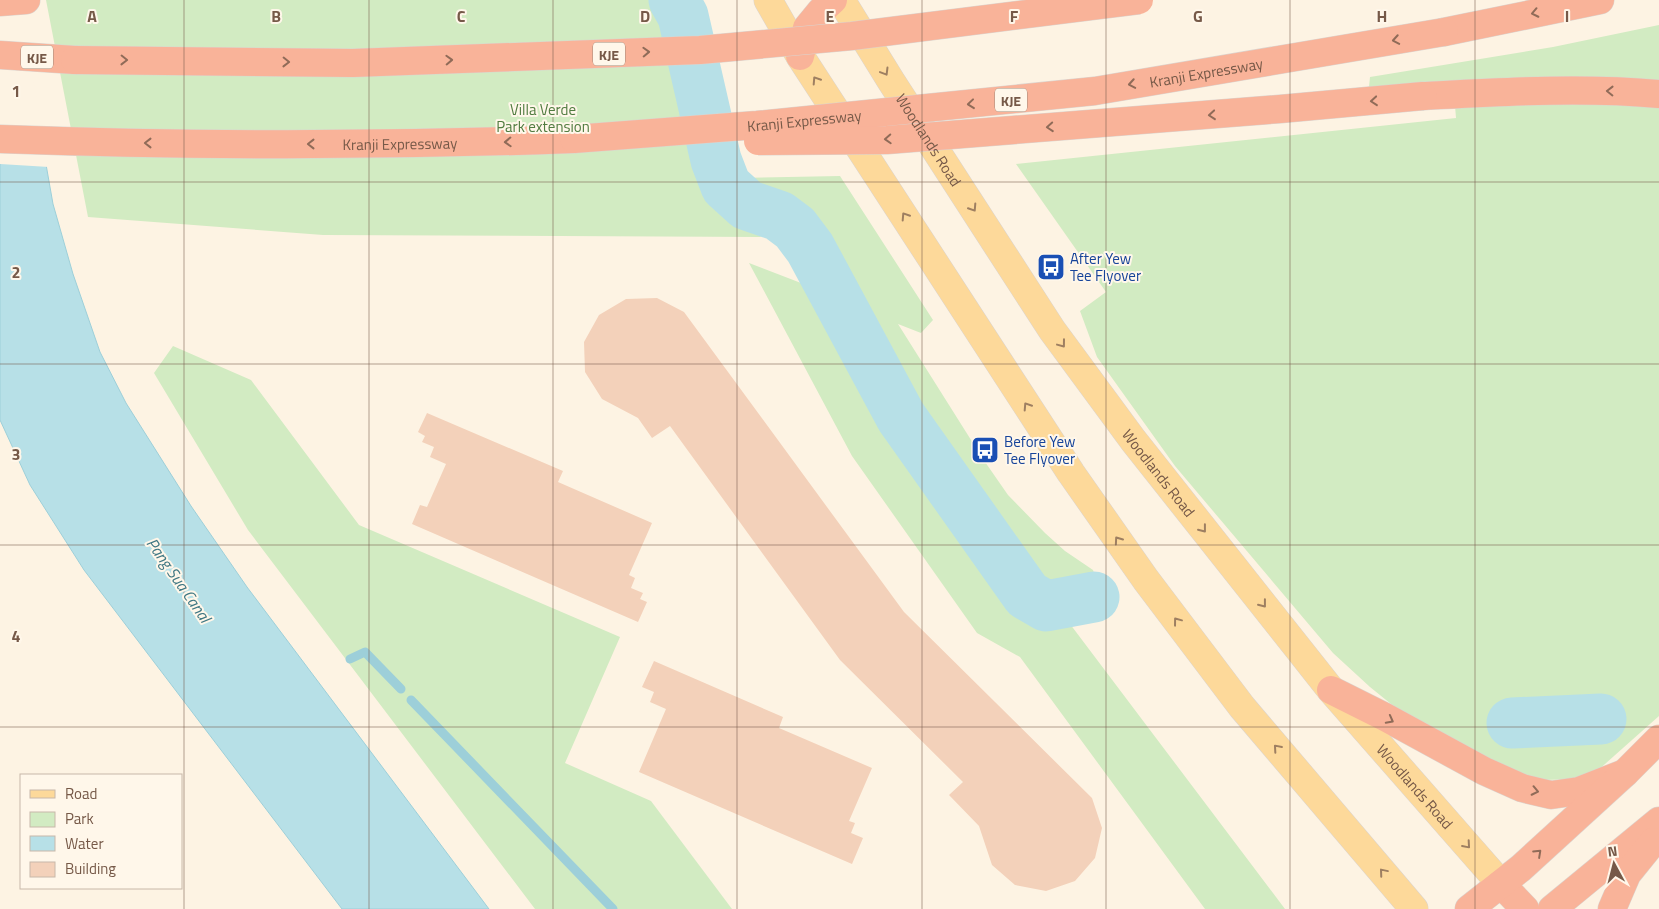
<svg xmlns="http://www.w3.org/2000/svg" width="1659" height="909" font-family="'Titillium Web',sans-serif">
<style>
.green{fill:#d2ebc2}
.water{fill:#b7e0e7;stroke:#9dcfd9}
.pier{fill:#fdf3e3}
.lines{fill:none;stroke-linecap:round;stroke-linejoin:round}
.stream{stroke:#9dcfd9;stroke-width:9}
.river{stroke:#b7e0e7;stroke-width:51}
.building{fill:#f3d1ba}
.major-casing{stroke:#dbd4cf;stroke-width:29}
.highway-casing{stroke:#dbd4cf;stroke-width:29}
.major{stroke:#fdd99a;stroke-width:28}
.highway{stroke:#f9b399;stroke-width:28}
.highway-bridge-casing{stroke:#dbd4cf;stroke-width:29;stroke-linecap:butt}
.highway-bridge{stroke:#f9b399;stroke-width:28}
.oneway{stroke:#906b58}
.oneway2{stroke:#9e7f61}
.grid{fill:none;stroke:#765948;stroke-width:1;stroke-opacity:0.55}
.labels{text-anchor:middle;dominant-baseline:central;stroke-width:4;stroke-linejoin:round;paint-order:stroke}
.shield{fill:#fff7ea;stroke:#9f8879;stroke-width:1}
.shield-label{font-size:14px;font-weight:bold;fill:#765948}
.street-label{font-size:15px;fill:#765948;stroke:#fff7ea}
.park-label{font-size:15px;fill:#517c40;stroke:#fff7ea}
.transit-label{font-size:15px;fill:#164399;stroke:#fff7ea;text-anchor:start}
.water-label{font-size:16px;font-style:italic;fill:#3f7783;stroke:#fff7ea}
.grid-label{font-size:16px;text-anchor:middle;font-weight:bold;fill:#765948;stroke:#fff7ea;stroke-width:4;stroke-linejoin:round;paint-order:stroke}
</style>
<rect width="100%" height="100%" fill="#fdf3e3"/>
<g class="green">
<path d="M46,0H656L667,23L698,173L713,206L732,222L762,237L323,235L88,217Z"/>
<path d="M1659,25V716L1596,772L1574,779L1544,780L1523,775L1421,724L1391,704L1370,687L1333,653L1175,466L1097,357L1080,311L1106,292L1016,164L1456,118L1453,81L1369,87L1370,77L1553,47Z"/>
<path d="M840,176L933,320L921,333L898,324L983,459L1008,495L1045,533L1065,551L1093,570L1095,576C1082,580 1052,588 1039,585C1034,584 1027,578 1022,575L910,412L818,242L800,217L782,206L751,193L734,178Z"/>
<path d="M749,263L801,283L891,437L1005,599L1043,623L1067,620L1285,909H1205L1020,657L977,633L852,456Z"/>
<path d="M173,346L251,380L359,525L620,637L565,763L651,801L732,909H535L248,530L154,373Z"/>
</g>
<path class="water" d="M0,0H17L53,204L73,274L100,352L126,403L191,506L247,587L489,909H342L84,570L30,485L0,420Z"/>
<path class="pier" d="M0,0H19L49,167L0,164Z"/>
<g class="lines">
<g class="stream">
<path d="M350,659L365,652L401,689"/>
<path d="M411,700L613,909"/>
</g>
<g class="river">
<path d="M674,0L683,16L716,160L726,186L747,205L779,216L795,228L810,248L901,417L1027,595L1046,606L1094,597"/>
<path d="M1512,723L1601,719"/>
</g>
</g>
<g class="building">
<path d="M657,298L684,312L904,612L1092,798L1102,828L1095,858L1075,881L1046,891L1015,885L992,865L979,826L949,795L963,782L840,660L670,426L652,438L638,418L602,399L585,372L584,342L599,315L626,299Z"/>
<path d="M427,413L563,471L558,482L652,523L629,575L635,578L631,588L643,593L640,599L647,602L638,622L412,524L420,505L427,507L446,464L430,457L434,447L422,442L425,436L418,432Z"/>
<path d="M654,661L783,717L779,728L872,768L849,821L855,823L851,833L863,838L852,864L639,772L666,709L650,702L654,692L642,687Z"/>
</g>
<g class="lines">
<defs>
<g id="major">
<path d="M768,0L800,56L1071,473L1146,580L1242,707L1414,909"/>
<path id="s1" d="M841,0L891,81L1052,330L1133,440L1331,690L1501,884"/>
</g>
<g id="highway">
<path d="M0,2L26,0"/>
<path d="M1444,32L1600,0"/>
<path d="M0,55L75,60"/>
<path d="M800,56L807,28L821,11L833,0"/>
<path d="M1423,96C1501,92 1580,87 1659,94"/>
<path id="s2" d="M0,139C191,146 383,146 574,139"/>
<path d="M1331,690L1385,717L1484,771L1522,788L1551,795L1579,791L1625,773"/>
<path d="M1501,884L1525,909"/>
<path d="M1469,909L1521,868L1625,773L1659,739"/>
<path d="M1552,909L1659,821"/>
<path d="M1612,909L1627,874L1653,842"/>
</g>
</defs>
<use href="#major" class="major-casing"/>
<use href="#highway" class="highway-casing"/>
<use href="#major" class="major"/>
<use href="#highway" class="highway"/>
<defs>
<g id="highway-bridge">
<path d="M75,60L353,63L700,50L852,36L1139,0"/>
<path id="s3" d="M574,139L757,125L1095,91L1444,32"/>
<path d="M758,141L887,140L1280,109L1423,96"/>
</g>
</defs>
<use href="#highway-bridge" class="highway-bridge-casing"/>
<use href="#highway-bridge" class="highway-bridge"/>
</g>
<defs><path id="oneway-chevron" d="M-2-3.5L2.5 0L-2 3.5" fill="none" stroke-width="1.6" stroke-linecap="round" stroke-linejoin="round" transform="scale(1.25)"/></defs>
<g class="oneway">
<use href="#oneway-chevron" transform="translate(1535 13) rotate(168)"/>
<use href="#oneway-chevron" transform="translate(1396 40) rotate(170)"/>
<use href="#oneway-chevron" transform="translate(646 52) rotate(-2)"/>
<use href="#oneway-chevron" transform="translate(124 60) rotate(1)"/>
<use href="#oneway-chevron" transform="translate(449 60) rotate(-2)"/>
<use href="#oneway-chevron" transform="translate(286 62) rotate(1)"/>
<use href="#oneway-chevron" transform="translate(1132 84) rotate(170)"/>
<use href="#oneway-chevron" transform="translate(1610 91) rotate(-179)"/>
<use href="#oneway-chevron" transform="translate(1374 101) rotate(175)"/>
<use href="#oneway-chevron" transform="translate(971 104) rotate(174)"/>
<use href="#oneway-chevron" transform="translate(1212 115) rotate(175)"/>
<use href="#oneway-chevron" transform="translate(1050 127) rotate(176)"/>
<use href="#oneway-chevron" transform="translate(888 139) rotate(177)"/>
<use href="#oneway-chevron" transform="translate(508 142) rotate(178)"/>
<use href="#oneway-chevron" transform="translate(148 143) rotate(-180)"/>
<use href="#oneway-chevron" transform="translate(311 144) rotate(-180)"/>
<use href="#oneway-chevron" transform="translate(1390 720) rotate(28)"/>
<use href="#oneway-chevron" transform="translate(1535 791) rotate(12)"/>
<use href="#oneway-chevron" transform="translate(1538 853) rotate(-43)"/>
</g>
<g class="oneway2">
<use href="#oneway-chevron" transform="translate(885 72) rotate(59)"/>
<use href="#oneway-chevron" transform="translate(816 80) rotate(-123)"/>
<use href="#oneway-chevron" transform="translate(973 208) rotate(57)"/>
<use href="#oneway-chevron" transform="translate(905 216) rotate(-123)"/>
<use href="#oneway-chevron" transform="translate(1062 344) rotate(53)"/>
<use href="#oneway-chevron" transform="translate(1027 406) rotate(-123)"/>
<use href="#oneway-chevron" transform="translate(1203 529) rotate(52)"/>
<use href="#oneway-chevron" transform="translate(1118 540) rotate(-125)"/>
<use href="#oneway-chevron" transform="translate(1263 604) rotate(52)"/>
<use href="#oneway-chevron" transform="translate(1177 621) rotate(-127)"/>
<use href="#oneway-chevron" transform="translate(1277 748) rotate(-131)"/>
<use href="#oneway-chevron" transform="translate(1467 845) rotate(49)"/>
<use href="#oneway-chevron" transform="translate(1383 872) rotate(-130)"/>
</g>
<path class="grid" d="M184,0V909M369,0V909M553,0V909M737,0V909M922,0V909M1106,0V909M1290,0V909M1475,0V909M0,182H1659M0,364H1659M0,545H1659M0,727H1659"/>
<defs>
<symbol id="bus-square" viewBox="-11 -11 22 22"><rect x="-9" y="-9" width="18" height="18" rx="4" fill="#1a4fb4" stroke="#fff7ea"/><path d="M-5-6H5V4H4V6H2V4H-2V6H-4V4H-5ZM-3.5-4V0h7V-4ZM-3.5 1.2v1.5H-2V1.2ZM2 1.2v1.5H3.5V1.2Z" fill="#fff"/></symbol>
</defs>
<g fill-rule="evenodd">
<use href="#bus-square" x="1035" y="251" width="32" height="32"/>
<use href="#bus-square" x="969" y="434" width="32" height="32"/>
</g>
<g class="labels">
<g class="shield">
<rect x="593" y="42.5" width="32" height="23" rx="4"/>
<rect x="21" y="45.5" width="32" height="23" rx="4"/>
<rect x="995" y="88.5" width="32" height="23" rx="4"/>
</g>
<g class="shield-label">
<text x="609" y="54">KJE</text>
<text x="37" y="57">KJE</text>
<text x="1011" y="100">KJE</text>
</g>
<g class="street-label">
<text stroke="none"><textPath href="#s3" startOffset="636">Kranji Expressway</textPath></text>
<text stroke="none"><textPath href="#s3" startOffset="231">Kranji Expressway</textPath></text>
<text stroke="none"><textPath href="#s1" startOffset="165">Woodlands Road</textPath></text>
<text stroke="none"><textPath href="#s2" startOffset="400">Kranji Expressway</textPath></text>
<text stroke="none"><textPath href="#s1" startOffset="570">Woodlands Road</textPath></text>
<text stroke="none"><textPath href="#s1" startOffset="975">Woodlands Road</textPath></text>
</g>
<g class="park-label">
<text x="543" y="109">Villa Verde<tspan x="543" dy="17">Park extension</tspan></text>
</g>
<g class="transit-label">
<text x="1070" y="258">After Yew<tspan x="1070" dy="17">Tee Flyover</tspan></text>
<text x="1004" y="441">Before Yew<tspan x="1004" dy="17">Tee Flyover</tspan></text>
</g>
<g class="water-label">
<text transform="translate(179 580) rotate(55)">Pang Sua Canal</text>
</g>
</g>
<g class="grid-label">
<text x="92" y="22">A</text>
<text x="276" y="22">B</text>
<text x="461" y="22">C</text>
<text x="645" y="22">D</text>
<text x="830" y="22">E</text>
<text x="1014" y="22">F</text>
<text x="1198" y="22">G</text>
<text x="1382" y="22">H</text>
<text x="1567" y="22">I</text>
<text x="16" y="97">1</text>
<text x="16" y="278">2</text>
<text x="16" y="460">3</text>
<text x="16" y="642">4</text>
</g>
<rect x="20" y="774" width="162" height="115" fill="#fff7ea" stroke="#c8b8a9"/>
<rect x="30" y="790" width="25" height="8" fill="#fdd99a" stroke="#c8b8a9"/>
<text x="65" y="799" font-size="15" fill="#765948">Road</text>
<rect x="30" y="812" width="25" height="15" fill="#d2ebc2" stroke="#c8b8a9"/>
<text x="65" y="824" font-size="15" fill="#765948">Park</text>
<rect x="30" y="836" width="25" height="15" fill="#b7e0e7" stroke="#c8b8a9"/>
<text x="65" y="849" font-size="15" fill="#765948">Water</text>
<rect x="30" y="862" width="25" height="15" fill="#f3d1ba" stroke="#c8b8a9"/>
<text x="65" y="874" font-size="15" fill="#765948">Building</text>
<g transform="translate(1614 864) rotate(353)" stroke="#fff7ea" stroke-width="4" paint-order="stroke">
<path d="M0-4L9 19L0 12L-9 19Z" fill="#765948"/>
<text y="-8" font-size="14" font-weight="bold" text-anchor="middle" fill="#765948">N</text>
</g>
</svg>
